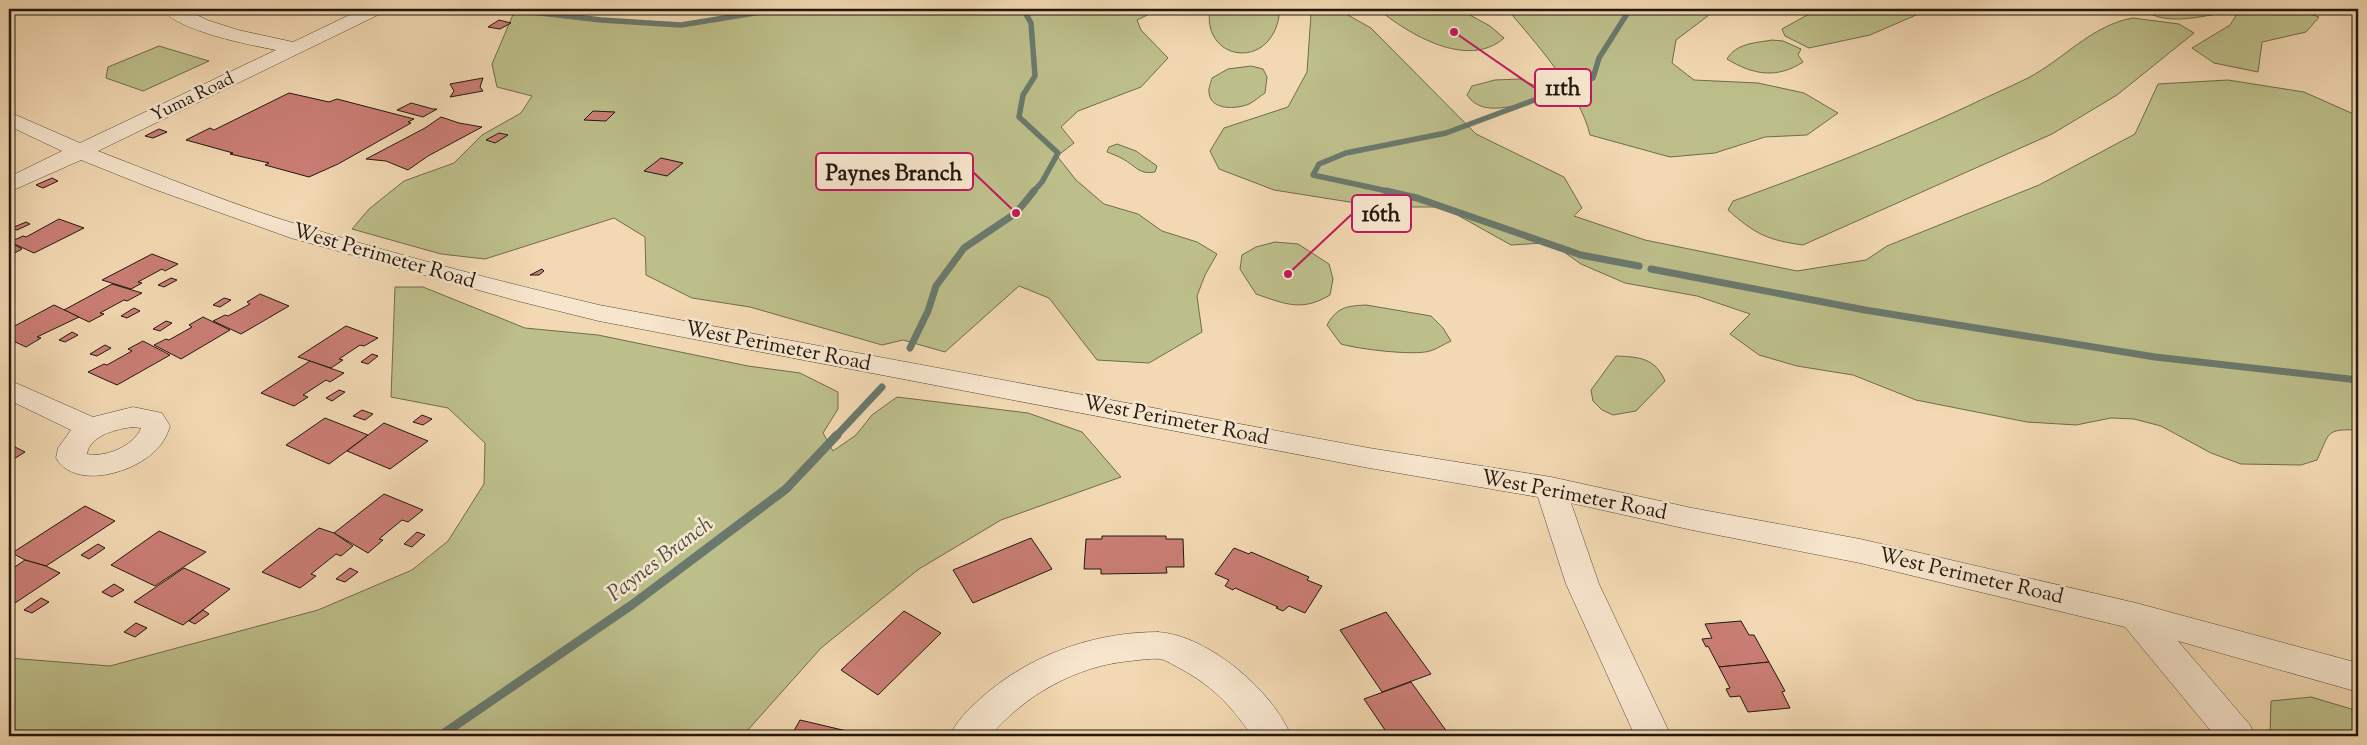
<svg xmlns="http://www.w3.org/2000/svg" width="2367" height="745" font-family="'Sorts Mill Goudy',serif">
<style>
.green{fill:#bdbf8b;stroke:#6f6c4c}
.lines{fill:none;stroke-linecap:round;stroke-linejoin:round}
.stream-far2{stroke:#6a796d;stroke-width:5.5}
.stream-far1{stroke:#6a796d;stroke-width:7}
.stream{stroke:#6a796d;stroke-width:9}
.building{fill:#cb7e76;stroke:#21180e}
.minor-casing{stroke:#564837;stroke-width:1}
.minor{fill:#f7e6ce;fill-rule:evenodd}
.labels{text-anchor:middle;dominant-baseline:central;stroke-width:5;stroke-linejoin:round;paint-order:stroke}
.far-street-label{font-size:18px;fill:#21180e;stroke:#f7e6ce}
.street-label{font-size:21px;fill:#21180e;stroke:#f7e6ce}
.water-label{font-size:22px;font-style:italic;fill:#4c5145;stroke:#f7e6ce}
.leader{fill:none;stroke:#c2185b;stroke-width:2}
.callout-dot{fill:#c2185b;stroke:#f7e6ce;stroke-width:2}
.callout{fill:#f7e6ce;stroke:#c2185b;stroke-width:2}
.callout-label{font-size:22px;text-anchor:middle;font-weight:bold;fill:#21180e}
</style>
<rect width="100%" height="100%" fill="#f3d9b3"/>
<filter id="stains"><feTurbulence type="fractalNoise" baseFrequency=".004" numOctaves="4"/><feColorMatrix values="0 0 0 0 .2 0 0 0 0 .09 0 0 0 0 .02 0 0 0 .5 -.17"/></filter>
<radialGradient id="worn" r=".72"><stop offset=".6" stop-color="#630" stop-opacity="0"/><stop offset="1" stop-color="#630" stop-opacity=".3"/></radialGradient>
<g class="green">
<path d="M780,9H1160L1137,20L1141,30L1168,58L1141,87L1078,111L1061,127L1074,143L1057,156L1076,180L1104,204L1138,214L1162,231L1197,242L1217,254L1205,275L1197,296L1202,332L1149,363L1097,360L1049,298L1019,286L945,352L903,340L882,345L750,307L692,298L646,275L645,237L614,218L485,259L441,254L352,229L369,209L404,181L454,163L482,135L521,113L532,96L497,87L492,64L515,10L601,20L681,25Z"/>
<path d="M1210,9H1280C1275,73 1201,62 1210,9Z"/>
<path d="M1378,9H1459L1490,26L1504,38C1468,70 1408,34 1378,9Z"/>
<path d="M1507,9H1717L1676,40L1672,63L1694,80L1758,83L1804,93L1838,113L1807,135L1765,137L1715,153L1670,157L1590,135C1580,92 1535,42 1507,9Z"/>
<path d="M1818,9H1930L1870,35L1809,48L1785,36L1782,29Z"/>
<path d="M2143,9H2226L2227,12C2203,16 2164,27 2143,9Z"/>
<path d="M2240,9H2295L2319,17L2306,32L2262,42L2258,72L2214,63L2192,48L2230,25Z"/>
<path d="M1339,10L1371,28L1476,134L1564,177L1582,208L1574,216L1645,240L1797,271L1866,260L1887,246L2039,185L2135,134L2158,84L2228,80L2304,92L2358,116V430C2325,429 2330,432 2317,460L2301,465L2241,464L2211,453L2161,426L2134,419L2111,418L2076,425L2027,422L1916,400L1853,375L1797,366L1759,355L1730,334L1750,314L1697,296L1625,283L1581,264L1564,252L1543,243L1511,245L1443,207H1381L1274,190L1219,169L1210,151L1224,128L1288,107L1307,72L1311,14Z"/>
<path d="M2133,18L2179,24L2194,33L2117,95L2052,134L1803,245C1767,240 1755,234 1728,210L1733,201C1812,173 1890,142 1966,107C1986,97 2008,88 2028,78C2064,59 2092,25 2133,18Z"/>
<path d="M1772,40L1783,41L1801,49L1798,55L1803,62C1777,79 1753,75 1727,59C1736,43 1756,43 1772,40Z"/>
<path d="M159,46L209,61L143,91L106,78L108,67Z"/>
<path d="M1251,66L1263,69L1267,77L1265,93C1260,96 1255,101 1249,104C1237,109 1211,111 1209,93C1208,89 1211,82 1212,78L1228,69Z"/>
<path d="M1520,79L1540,88L1537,100C1515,105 1482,118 1467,95L1472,86L1495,80Z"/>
<path d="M1117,144L1136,151L1157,166L1155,172C1139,175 1136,166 1123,159C1118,156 1112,154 1107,152L1109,147Z"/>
<path d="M1275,242L1298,244L1329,264L1333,279L1330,295C1302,312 1285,304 1256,294L1240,269L1242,255L1256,247Z"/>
<path d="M395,287H423L525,328L598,335L748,366L800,373L838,392V409L823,433L833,451L856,435L872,415L897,397L1028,413L1082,432L1121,477L1001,520L919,569L821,648L747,731L746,736H9V658L110,666L318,610L412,570L448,541L484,484L485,443L448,408L391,397Z"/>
<path d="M1366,305L1431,316L1443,328L1451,341C1444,344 1437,349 1430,351C1414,356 1358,349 1341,344L1327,325C1337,307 1347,306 1366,305Z"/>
<path d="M1616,356C1640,357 1655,358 1665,381L1636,411L1613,415L1602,410L1593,401L1591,390Z"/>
<path d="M2311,697L2358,711V736H2273L2270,734L2271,701Z"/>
</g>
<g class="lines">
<g class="stream-far2">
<path d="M507,9L601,20L681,25L780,9"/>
<path d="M1023,9L1031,23L1035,76L1023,95L1019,117L1058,153L1042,182L1033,192"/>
<path d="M1392,192L1313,175L1319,164L1346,153L1446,133L1593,78L1599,58L1630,9"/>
</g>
<g class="stream-far1">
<path d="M1386,191L1417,198L1581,255L1639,266"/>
<path d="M1651,269L1865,310L2155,357L2358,380"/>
<path d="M910,348L928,311L936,286L964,248L1016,213L1034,191"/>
<path d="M836,436L882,387"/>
</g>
<path class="stream" d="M440,736L633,604L786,489L837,435"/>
</g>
<g class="building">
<path d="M499,20L511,23L500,29L488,27Z"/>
<path d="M483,78L480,87L483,91L450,97L454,91L450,84Z"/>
<path d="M289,93L329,102L337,99L414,119L408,122L411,123L338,164L309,177L265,165L269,163L230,154L233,153L186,140L210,128L214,130Z"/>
<path d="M411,103L433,109H437L423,117L397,110Z"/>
<path d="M593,111L615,112L606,121L584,120Z"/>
<path d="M441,117L459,123L482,127L428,156L408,170L386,161L366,159L425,128Z"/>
<path d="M159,129L167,132L153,138L145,136Z"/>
<path d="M499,133L508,135L495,143L486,140Z"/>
<path d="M661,158L683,163L667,176L644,171Z"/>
<path d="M52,178L58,181L43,188L36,185Z"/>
<path d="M59,219L84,228L34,253L10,242L23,236L26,237Z"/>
<path d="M26,222L30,224L17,230L12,228Z"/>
<path d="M9,242H10L22,249L9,256Z"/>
<path d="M152,254L178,264L165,271L162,269L138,282L142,283L131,289L102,280Z"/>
<path d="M542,269L544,271L539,275H530Z"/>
<path d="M171,278L177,280L164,287L158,285Z"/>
<path d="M112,284L142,293L127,301L124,300L100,313L104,314L89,322L64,310Z"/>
<path d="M260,294L289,306L241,334L213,321L225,315L228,316L250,304L247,302Z"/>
<path d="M224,298L231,300L220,307L213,305Z"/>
<path d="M54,305L79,317L37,337L41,338L26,347L9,339V329Z"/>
<path d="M134,308L140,311L127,318L121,316Z"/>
<path d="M203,317L230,330L181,359L154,345L166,339L169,340L192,327L189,325Z"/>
<path d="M166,321L172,323L160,331L153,329Z"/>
<path d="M346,326L378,338L364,346L360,345L339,359L343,360L331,368L298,357Z"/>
<path d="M72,332L78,335L65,342L59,340Z"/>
<path d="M143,341L170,355L117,385L88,372L104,364L107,365L132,351L128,349Z"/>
<path d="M105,345L111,348L97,356L90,354Z"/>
<path d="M372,354L378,356L368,364L361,362Z"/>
<path d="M310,361L344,373L330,382L326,380L303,395L308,397L294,406L261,393Z"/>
<path d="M339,390L345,392L332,401L326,398Z"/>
<path d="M362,410L373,414L365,420L353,416Z"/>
<path d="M422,415L432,419L423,425L413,422Z"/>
<path d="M325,418L368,435L329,464L286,445Z"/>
<path d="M384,423L428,441L390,469L347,451Z"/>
<path d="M9,444L25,452L9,462Z"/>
<path d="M384,494L423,510L408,522L402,520L379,539L383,540L368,553L334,533Z"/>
<path d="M85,506L115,521L46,566L25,560L12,553Z"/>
<path d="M319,528L334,533L353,546L341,556L336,554L311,574L316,576L300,588L262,572Z"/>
<path d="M159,531L206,552L155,586L111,565Z"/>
<path d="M417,532L425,535L412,547L404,544Z"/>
<path d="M1102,536H1166V539H1183L1184,567H1166L1167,573L1101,574V569H1084L1086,539H1102Z"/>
<path d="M1031,538L1052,569L973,603L953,570Z"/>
<path d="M98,544L105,548L89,559L81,555Z"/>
<path d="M1234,548L1249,554L1251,552L1309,577L1307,580L1322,586L1305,613L1289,606L1283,611L1276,608L1278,607L1235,588L1233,590L1225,586L1229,580L1215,574Z"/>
<path d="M25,560L46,566L60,573L9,607V571Z"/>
<path d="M184,568L230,589L183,625L134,602Z"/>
<path d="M350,568L358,572L345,582L336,579Z"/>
<path d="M114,584L124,590L112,597L102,592Z"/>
<path d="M41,598L49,602L32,613L24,610Z"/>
<path d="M203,610L209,614L195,624L189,621Z"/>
<path d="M904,611L941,633L878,695L841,670Z"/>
<path d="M1386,612L1431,674L1382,692L1340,630Z"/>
<path d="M1741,621L1749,635H1754L1769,662L1719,667L1708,646L1706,647L1702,639L1712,638L1705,624Z"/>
<path d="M136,623L147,628L135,637L124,632Z"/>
<path d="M1769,662L1785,691L1782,692L1790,708L1748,712L1740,696L1730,697L1726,689L1730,688L1719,667Z"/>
<path d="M1411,682L1450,736H1389L1364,699Z"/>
<path d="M800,720L851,732L849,736H791Z"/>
</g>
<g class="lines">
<defs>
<g id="minor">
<path d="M162,9H184L207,20L238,30L293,42L362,9H385L382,13L98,151C168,178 238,207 309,228C405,257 502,282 599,305L1369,448L1551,477L1692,508L1860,539L2136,603L2358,663V692L2178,641L2250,725L2255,736H2215L2125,627L1860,563L1692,530L1571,503L1599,584L1671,736H1635L1566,584L1538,497L1369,468L599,321L518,301L291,238L151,188L81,160L9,192V177L62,151L9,126V112L80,143L276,50C250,45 177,31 162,9Z"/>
<path d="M9,380L93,417L133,407L162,413L170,426C167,436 162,445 154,452C132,473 75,490 56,458L58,448L71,430L9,400ZM133,427L141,428C134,446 105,458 87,454C90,435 117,429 133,427Z"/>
<path d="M1158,632C1208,635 1273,691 1291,736H1252C1231,706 1214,687 1181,669C1175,666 1168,661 1161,659C1151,658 1140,660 1130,661C1076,666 1025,695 990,736H950C956,721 969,709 981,698C1029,655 1094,632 1158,632Z"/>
</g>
</defs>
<use href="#minor" class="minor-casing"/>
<use href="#minor" class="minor"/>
</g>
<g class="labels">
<g class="far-street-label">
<text transform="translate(193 98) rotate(-26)">Yuma Road</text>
</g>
<g class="street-label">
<text transform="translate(384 257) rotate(16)">West Perimeter Road</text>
<text transform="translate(778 347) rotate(11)">West Perimeter Road</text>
<text transform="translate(1176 421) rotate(11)">West Perimeter Road</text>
<text transform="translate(1574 496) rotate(11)">West Perimeter Road</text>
<text transform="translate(1971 577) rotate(13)">West Perimeter Road</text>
</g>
<g class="water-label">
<text transform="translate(661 560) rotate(-37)">Paynes Branch</text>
</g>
</g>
<path class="leader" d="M1454 32L1535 88M1016 213L973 172M1288 274L1352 214"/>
<g class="callout-dot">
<circle cx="1454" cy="32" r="5"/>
<circle cx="1016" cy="213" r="5"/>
<circle cx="1288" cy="274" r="5"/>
</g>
<g class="callout">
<rect x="1535" y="69" width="56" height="37" rx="5"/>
<rect x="816" y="153" width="157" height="37" rx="5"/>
<rect x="1352" y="195" width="59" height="37" rx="5"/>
</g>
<g class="callout-label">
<text x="1563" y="95">11th</text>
<text x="894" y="180">Paynes Branch</text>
<text x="1381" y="221">16th</text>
</g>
<rect width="2367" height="745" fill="none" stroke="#f3d9b3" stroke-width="30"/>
<rect x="10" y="10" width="2347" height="725" fill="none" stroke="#21180e" stroke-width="2.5"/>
<rect x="15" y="15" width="2337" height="715" fill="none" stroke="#21180e"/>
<rect width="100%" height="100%" filter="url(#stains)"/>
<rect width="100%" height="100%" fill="url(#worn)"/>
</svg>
